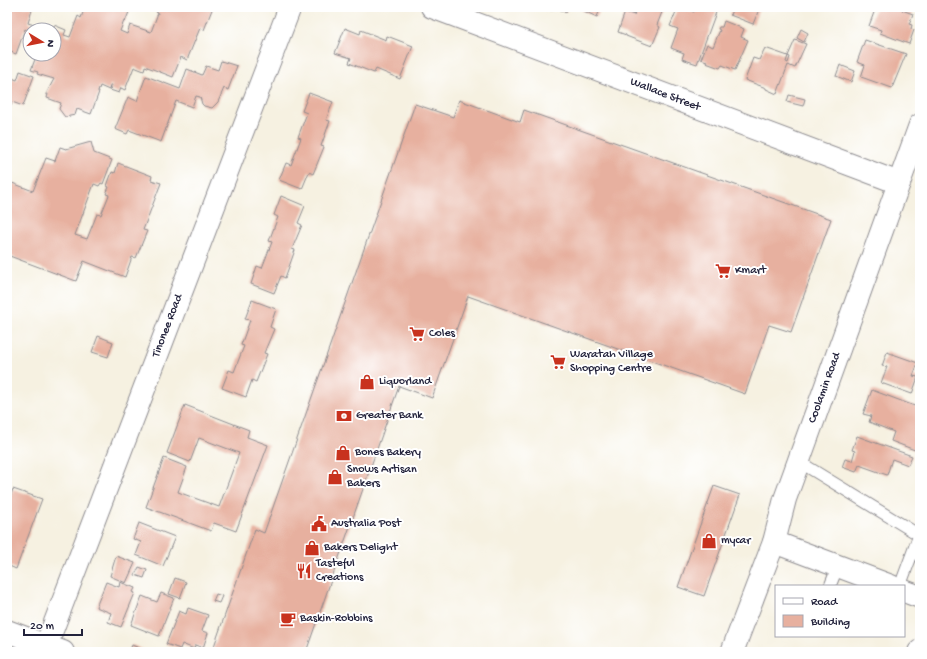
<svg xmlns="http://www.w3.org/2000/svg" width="927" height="659" font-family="'Gochi Hand',sans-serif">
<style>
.building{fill:#e7b09f}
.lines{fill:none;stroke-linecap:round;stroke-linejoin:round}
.lane-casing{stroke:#8c8a8e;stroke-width:13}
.street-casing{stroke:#8c8a8e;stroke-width:24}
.secondary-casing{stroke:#8c8a8e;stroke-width:24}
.primary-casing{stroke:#8c8a8e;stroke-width:24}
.lane{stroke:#fff;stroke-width:11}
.street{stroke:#fff;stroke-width:22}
.secondary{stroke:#fff;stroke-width:22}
.primary{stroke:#fff;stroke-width:22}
.labels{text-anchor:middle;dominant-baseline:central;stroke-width:4;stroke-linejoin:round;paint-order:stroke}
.street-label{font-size:12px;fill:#22223b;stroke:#fff}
.poi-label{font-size:12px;fill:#22223b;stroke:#fff;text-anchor:start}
</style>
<rect width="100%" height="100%" fill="#fff"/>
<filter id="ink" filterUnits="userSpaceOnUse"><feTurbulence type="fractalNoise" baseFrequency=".025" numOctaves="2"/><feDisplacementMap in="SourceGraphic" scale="8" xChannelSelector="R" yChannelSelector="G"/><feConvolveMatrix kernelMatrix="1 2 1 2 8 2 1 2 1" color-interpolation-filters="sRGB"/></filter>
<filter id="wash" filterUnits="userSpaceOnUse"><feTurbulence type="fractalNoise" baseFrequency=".012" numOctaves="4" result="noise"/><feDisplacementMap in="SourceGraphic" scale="16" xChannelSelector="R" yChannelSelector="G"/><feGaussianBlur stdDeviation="0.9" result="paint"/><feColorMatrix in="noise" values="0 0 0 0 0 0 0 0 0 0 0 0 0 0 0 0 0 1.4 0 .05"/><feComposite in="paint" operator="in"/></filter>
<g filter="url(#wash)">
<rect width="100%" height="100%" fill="#f6f1e1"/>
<g id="blocks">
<g class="building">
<path d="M7,7H33L28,23L46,29V30H30V32L25,29L16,54L11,52L7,62Z"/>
<path d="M85,7H131L125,22L124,21L120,31L127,34L130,25L151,32L158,13L156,12L158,7H213L204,30L200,28L187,60L181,57L173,77L145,66L144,71L134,67L125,90L121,88L119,93L110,90L112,85H110L109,90L100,86L98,92H99L91,114L77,109L75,115L65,117L59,109L61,103L47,98L48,94H46L54,79L37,74L38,72L31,70L37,54H54V30H47L48,28L53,29L54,25L66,30L64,35L70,37L78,16L81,18Z"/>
<path d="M543,7H568L566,12L553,7L552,11Z"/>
<path d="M575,7H601L597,17Z"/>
<path d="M630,7H664L657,25L660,27L652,46L626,36V35L618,32L625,12L634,15L636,9Z"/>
<path d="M678,7H682L694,12L696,7L702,9L703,7H718L697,64L682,59L684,53L671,48L678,29L670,26Z"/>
<path d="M733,7H760L753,24L730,15Z"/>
<path d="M876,7H883L889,9L890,7H901L903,8L902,10L913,14L909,24L912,25L911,29L914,30L909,44L880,33L881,30L869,26Z"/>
<path d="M724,21L744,29L741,37L748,40L735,70L722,65L720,68L706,63L707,61L701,59L707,44L713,47L720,30L718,29L719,27H722Z"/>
<path d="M345,28L360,34L361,30L386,40L387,36L413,46L400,79L376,69L374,73L349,63L351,58L335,53Z"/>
<path d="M801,29L808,33L804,42L797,38Z"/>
<path d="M795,40L806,44L795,68L788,65L777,94L766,89V88L745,80L753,58L759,60L765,48L788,56L786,62L788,63L790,57L788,56Z"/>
<path d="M865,40L906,54L892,88L861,77L865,65L857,62Z"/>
<path d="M221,61L237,66L228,90L224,88L218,102L212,108L204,106L202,104L200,97L196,96L192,107L176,101L161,142L129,130L127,134L115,129L128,97L137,101L146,76L180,89L187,69L202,75L206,66L218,70Z"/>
<path d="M840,65L855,71L851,82L836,76Z"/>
<path d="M20,71L34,76L23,106L12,102L9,109L7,108V76L17,80Z"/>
<path d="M309,93L333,102L326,120L330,121L321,146L324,147L313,174L309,172L302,189L279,180L286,163L291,165L301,138L298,137L307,113L302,111Z"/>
<path d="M789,95L805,99L803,106L787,102Z"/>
<path d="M459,100L520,122L524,110L831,219L791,332L769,325L745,394L468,296L432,398L399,386L306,652H212L255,529L264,533L415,104L453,117Z"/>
<path d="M91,142L94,153L112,160L103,184L101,183L99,186L94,184L75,235L87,239L97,214L101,215L109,195L106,194L109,187L107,186L112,172L115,173L118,163L152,176L151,180L161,183L143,230L147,231L136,258L132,257L125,277L84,261L76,281L7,255V181L33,191L46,158L55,161L60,147L66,149Z"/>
<path d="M281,196L305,206L298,223L302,225L292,249L295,250L285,278L281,276L274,293L251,284L257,266L262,268L272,242L269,241L278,217L274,215Z"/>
<path d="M252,300L276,309L270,327L274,329L264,353L267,354L256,382L252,380L246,397L222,388L229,370L234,372L244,346L241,345L250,320L245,319Z"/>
<path d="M98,336L113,342L108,357L92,352Z"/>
<path d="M887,352L918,363L913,376L918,377L912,394L881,383L887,367L882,366Z"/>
<path d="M872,390L920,408V452L891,441L894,432L869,422L871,416L863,414Z"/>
<path d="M185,405L249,430L247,437L268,445L236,531L214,523L211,531L146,507L164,458L187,467L178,492L219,507L239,453L199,438L190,462L167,453Z"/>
<path d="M857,436L912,456L908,465L892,459L887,475L859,465L856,472L842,467L845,459L852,461L855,451L852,450Z"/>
<path d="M714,486L740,495L704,596L678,587Z"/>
<path d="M13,489L42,499L16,569L7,565V506Z"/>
<path d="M139,523L175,537L163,566L136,555L141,542L133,539Z"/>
<path d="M116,556L135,563L126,583L110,576Z"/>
<path d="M139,567L147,570L144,578L135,575Z"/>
<path d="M175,578L186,582L180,598L169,594Z"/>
<path d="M106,582L119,587L120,582L135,588L133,592L135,593L121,627L108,622L111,613L96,607Z"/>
<path d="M161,593L174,598L159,636L131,625L142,596L157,602Z"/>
<path d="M216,594L222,596L219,603L213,601Z"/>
<path d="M188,608L208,615L202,631L208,633L203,648L195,645L194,649L182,644L180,649L166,644L179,611L186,614Z"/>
<path d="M132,645L144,650L143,652H129Z"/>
</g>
</g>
</g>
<g filter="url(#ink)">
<use href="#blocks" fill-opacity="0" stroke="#8c8a8e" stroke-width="1"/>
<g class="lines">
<defs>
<g id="lane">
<path d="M798,461L919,535L900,586"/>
<path d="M830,586L838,566"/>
</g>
<g id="street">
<path d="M432,7L899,183"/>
<path d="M774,542L891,586"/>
<path d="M904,591L920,597"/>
<path d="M46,646L290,7"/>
<path d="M732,652L774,542L785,499L920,125"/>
</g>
<path id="secondary" d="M919,652L920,651"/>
<path id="primary" d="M7,631L63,652"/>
</defs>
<use href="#lane" class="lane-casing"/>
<use href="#street" class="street-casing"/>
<use href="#secondary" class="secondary-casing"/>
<use href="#primary" class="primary-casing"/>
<use href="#lane" class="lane"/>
<use href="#street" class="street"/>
<use href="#secondary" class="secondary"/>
<use href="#primary" class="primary"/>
</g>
</g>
<defs>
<symbol id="supermarket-bare" viewBox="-9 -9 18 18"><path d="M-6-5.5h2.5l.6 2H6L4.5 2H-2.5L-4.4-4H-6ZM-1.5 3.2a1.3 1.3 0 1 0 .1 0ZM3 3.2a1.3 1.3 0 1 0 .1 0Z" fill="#c8321e" stroke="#fff" stroke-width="2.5" paint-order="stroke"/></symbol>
<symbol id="shop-bare" viewBox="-9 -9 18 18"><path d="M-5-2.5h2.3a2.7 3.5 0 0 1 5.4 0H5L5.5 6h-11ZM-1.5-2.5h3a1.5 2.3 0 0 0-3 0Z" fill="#c8321e" stroke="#fff" stroke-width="2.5" paint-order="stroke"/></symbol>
<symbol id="bank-bare" viewBox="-9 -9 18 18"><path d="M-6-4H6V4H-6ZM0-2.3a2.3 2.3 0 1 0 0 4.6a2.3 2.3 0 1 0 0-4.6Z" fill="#c8321e" stroke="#fff" stroke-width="2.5" paint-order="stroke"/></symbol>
<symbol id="civic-bare" viewBox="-9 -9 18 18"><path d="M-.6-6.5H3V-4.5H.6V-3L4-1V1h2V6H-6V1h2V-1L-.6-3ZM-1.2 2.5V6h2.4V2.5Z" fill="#c8321e" stroke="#fff" stroke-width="2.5" paint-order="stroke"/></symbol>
<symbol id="restaurant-bare" viewBox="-9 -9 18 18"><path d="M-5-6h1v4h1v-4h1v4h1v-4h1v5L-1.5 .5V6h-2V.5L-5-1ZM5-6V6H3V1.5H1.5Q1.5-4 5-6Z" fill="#c8321e" stroke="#fff" stroke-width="2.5" paint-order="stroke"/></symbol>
<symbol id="cafe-bare" viewBox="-9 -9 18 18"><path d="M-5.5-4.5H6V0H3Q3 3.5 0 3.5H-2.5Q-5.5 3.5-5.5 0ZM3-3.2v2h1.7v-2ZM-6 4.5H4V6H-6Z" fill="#c8321e" stroke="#fff" stroke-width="2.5" paint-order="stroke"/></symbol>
</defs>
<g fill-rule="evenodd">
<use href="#supermarket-bare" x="712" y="260" width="22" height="22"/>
<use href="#supermarket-bare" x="406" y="323" width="22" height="22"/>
<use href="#supermarket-bare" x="547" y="351" width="22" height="22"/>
<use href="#shop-bare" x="356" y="371" width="22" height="22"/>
<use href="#bank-bare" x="333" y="405" width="22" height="22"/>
<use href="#shop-bare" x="332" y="442" width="22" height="22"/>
<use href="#shop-bare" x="324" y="466" width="22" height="22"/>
<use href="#civic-bare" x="308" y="513" width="22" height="22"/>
<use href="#shop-bare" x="698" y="530" width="22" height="22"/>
<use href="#shop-bare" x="301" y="537" width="22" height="22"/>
<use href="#restaurant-bare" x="293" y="560" width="22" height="22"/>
<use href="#cafe-bare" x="277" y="608" width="22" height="22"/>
</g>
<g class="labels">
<g class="street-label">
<text transform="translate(665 95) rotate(21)">Wallace Street</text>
<text transform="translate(168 326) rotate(-69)">Tinonee Road</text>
<text transform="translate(825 388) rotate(-70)">Coolamin Road</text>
</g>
<g class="poi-label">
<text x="735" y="271">Kmart</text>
<text x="429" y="334">Coles</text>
<text x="570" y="355">Waratah Village<tspan x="570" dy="14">Shopping Centre</tspan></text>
<text x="379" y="382">Liquorland</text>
<text x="356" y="416">Greater Bank</text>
<text x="355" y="453">Bones Bakery</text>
<text x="347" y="470">Snows Artisan<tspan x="347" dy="14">Bakers</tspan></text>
<text x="331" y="524">Australia Post</text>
<text x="721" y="541">mycar</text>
<text x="324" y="548">Bakers Delight</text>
<text x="316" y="564">Tasteful<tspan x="316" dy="14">Creations</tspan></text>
<text x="300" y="619">Baskin-Robbins</text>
</g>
</g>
<rect width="927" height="659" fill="none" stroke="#fff" stroke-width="24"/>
<rect x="775" y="585" width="130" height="52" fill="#ffffff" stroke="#a7a7b1"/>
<rect x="783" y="598" width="20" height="6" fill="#ffffff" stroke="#a7a7b1"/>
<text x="811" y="605" font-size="12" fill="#22223b">Road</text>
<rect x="783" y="615" width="20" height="12" fill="#e7b09f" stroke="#a7a7b1"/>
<text x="811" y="625" font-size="12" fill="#22223b">Building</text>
<g transform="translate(42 42) rotate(100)"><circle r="19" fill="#ffffff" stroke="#a7a7b1"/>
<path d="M0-3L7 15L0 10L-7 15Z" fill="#c8321e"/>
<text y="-6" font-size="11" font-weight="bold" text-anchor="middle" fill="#22223b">N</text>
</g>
<path d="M24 629v6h58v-6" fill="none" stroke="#22223b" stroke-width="2"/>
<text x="30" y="629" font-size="12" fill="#22223b" stroke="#ffffff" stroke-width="3" paint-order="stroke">20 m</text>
</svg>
